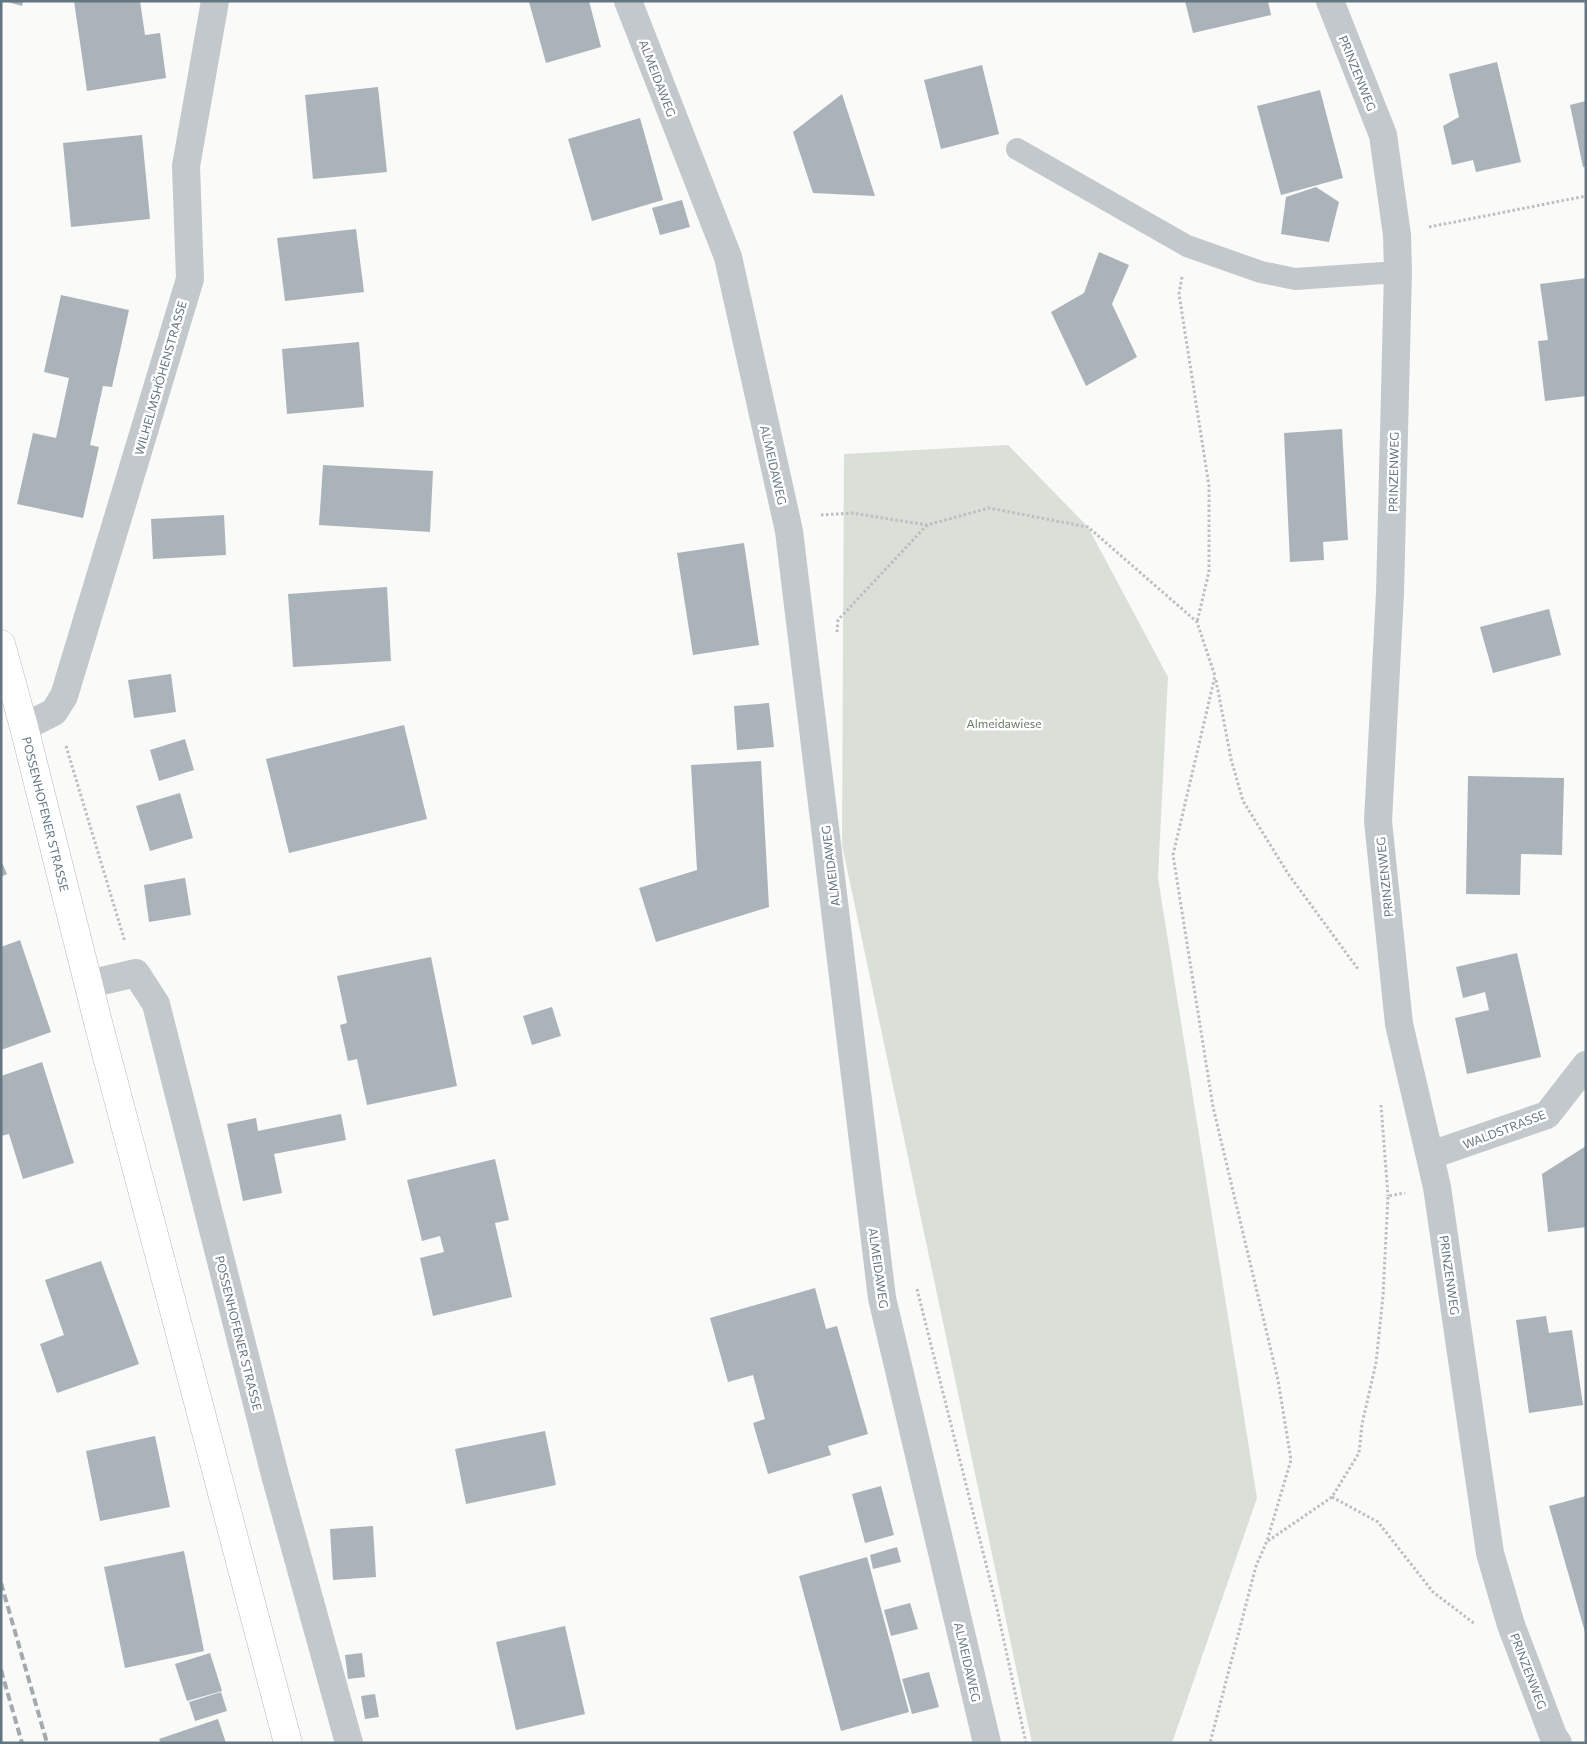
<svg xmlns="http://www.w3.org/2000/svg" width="1587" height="1744" font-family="Commissioner,sans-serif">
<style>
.green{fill:#dadfd7}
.building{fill:#aab3b9}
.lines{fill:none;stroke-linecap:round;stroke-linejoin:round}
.secondary-casing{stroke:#b3babf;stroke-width:29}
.path{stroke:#bbbfc2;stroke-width:3;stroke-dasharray:2.5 2.5;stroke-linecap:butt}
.service{stroke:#c3c8cc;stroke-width:22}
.minor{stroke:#c3c8cc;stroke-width:28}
.secondary{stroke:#fff;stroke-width:28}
.rail{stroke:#a2aab0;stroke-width:4;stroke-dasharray:8 4;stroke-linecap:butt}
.labels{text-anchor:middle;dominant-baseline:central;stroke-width:5;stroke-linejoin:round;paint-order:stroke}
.street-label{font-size:12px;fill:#657683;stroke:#fff}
.park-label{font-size:12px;fill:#687a64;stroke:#fff}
</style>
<rect width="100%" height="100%" fill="#fafaf8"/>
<path class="green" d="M1008,445L1088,527L1168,677L1158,878L1257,1498L1172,1743H1032L842,845L844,454Z"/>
<g class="building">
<path d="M4,1H23L22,6Z"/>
<path d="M74,1H140L145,35L160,33L166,78L87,91Z"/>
<path d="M589,1L601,47L546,63L529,2Z"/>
<path d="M1185,1H1268L1271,15L1193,33Z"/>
<path d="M1497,62L1521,162L1476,172L1473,160L1452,165L1443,126L1459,117L1449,74Z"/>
<path d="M982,65L999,134L941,149L924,80Z"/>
<path d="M378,87L387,172L313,179L305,95Z"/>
<path d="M1320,90L1343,178L1281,195L1257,106Z"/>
<path d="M842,94L875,196L813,193L793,132Z"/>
<path d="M1586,101V166L1583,167L1570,105Z"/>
<path d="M640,118L663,200L592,221L568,139Z"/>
<path d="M142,135L150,219L71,227L63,143Z"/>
<path d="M1316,187L1339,202L1329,242L1281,234L1286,197Z"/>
<path d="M682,200L690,227L660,235L652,208Z"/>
<path d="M356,229L364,292L285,301L277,238Z"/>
<path d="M1099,252L1129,265L1112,304L1137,357L1086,386L1051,312L1084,293Z"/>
<path d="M1586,278V396L1545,401L1538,341L1548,340L1540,284Z"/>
<path d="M61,295L129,310L112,387L103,386L90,445L99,447L83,518L17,504L33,433L56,438L69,378L44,372Z"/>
<path d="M359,342L364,407L287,414L282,349Z"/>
<path d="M1342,429L1348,540L1323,542L1324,560L1290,562L1284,433Z"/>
<path d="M323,465L433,471L430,532L319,525Z"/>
<path d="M224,515L226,555L153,559L151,519Z"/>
<path d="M744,543L759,645L693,655L677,553Z"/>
<path d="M387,587L391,661L293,667L288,594Z"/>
<path d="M1549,609L1561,655L1493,673L1480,627Z"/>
<path d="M171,674L176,712L134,718L128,680Z"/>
<path d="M769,703L774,747L737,750L734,706Z"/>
<path d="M404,725L427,819L289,853L266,759Z"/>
<path d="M185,739L194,770L159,781L150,750Z"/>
<path d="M761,761L769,907L656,942L639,888L697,870L691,765Z"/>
<path d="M1468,776L1564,778L1562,855L1521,854L1520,895L1466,894Z"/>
<path d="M180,793L193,838L150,851L136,806Z"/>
<path d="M1,860L7,874L1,877Z"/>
<path d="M185,878L191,915L149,922L144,885Z"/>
<path d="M20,940L51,1032L1,1050V947Z"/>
<path d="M1517,953L1541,1057L1467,1074L1455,1018L1489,1010L1485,992L1463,998L1456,967Z"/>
<path d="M431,957L457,1086L367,1105L357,1059L348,1061L340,1025L347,1023L337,976Z"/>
<path d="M552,1007L561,1036L532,1045L523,1016Z"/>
<path d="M42,1062L74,1163L23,1179L9,1134L1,1136V1076Z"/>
<path d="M341,1114L346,1140L274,1154L282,1193L243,1201L227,1124L256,1118L258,1131Z"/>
<path d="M1586,1146V1227L1548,1232L1542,1174Z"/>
<path d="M495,1159L509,1220L495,1223L512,1297L433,1316L420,1258L444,1252L440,1236L422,1241L407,1180Z"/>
<path d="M101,1261L139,1364L57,1393L40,1344L64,1335L45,1280Z"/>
<path d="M815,1288L826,1329L837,1326L868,1434L828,1446L831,1455L768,1474L753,1423L765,1419L753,1375L728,1382L710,1318Z"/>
<path d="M1546,1316L1549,1333L1572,1330L1583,1405L1529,1413L1516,1320Z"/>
<path d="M545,1431L556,1485L466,1504L455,1449Z"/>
<path d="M155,1436L170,1507L100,1521L86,1451Z"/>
<path d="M881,1486L894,1535L865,1543L852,1494Z"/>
<path d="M1586,1496V1632H1585L1549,1506Z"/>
<path d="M373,1526L376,1577L333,1580L330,1529Z"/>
<path d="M897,1547L901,1562L873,1569L870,1555Z"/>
<path d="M184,1551L204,1651L125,1668L104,1567Z"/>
<path d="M867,1557L909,1712L841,1731L799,1576Z"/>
<path d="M910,1603L918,1629L891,1636L884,1610Z"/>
<path d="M565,1626L585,1714L516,1730L496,1642Z"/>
<path d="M210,1653L222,1691L187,1701L175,1664Z"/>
<path d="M362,1653L365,1677L348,1679L345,1655Z"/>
<path d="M929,1672L939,1707L912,1714L902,1679Z"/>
<path d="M221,1692L227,1711L195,1721L189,1702Z"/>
<path d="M375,1694L379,1717L365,1719L361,1696Z"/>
<path d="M218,1719L226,1743H161L159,1739Z"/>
</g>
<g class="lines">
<defs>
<path id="secondary" d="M1,644L24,727L100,1030L288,1743"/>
</defs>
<use href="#secondary" class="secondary-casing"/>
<g class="path">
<path d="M1429,227L1586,196"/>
<path d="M1182,277L1179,294L1209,486V572L1197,622"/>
<path d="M821,515L852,513L927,525L989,508L1088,527L1197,622L1215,676L1173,855L1213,1107L1278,1380L1291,1460L1267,1541L1256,1566L1210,1743"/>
<path d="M837,632L838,620L927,525"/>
<path d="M1216,680L1231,759L1243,801L1289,875L1358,969"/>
<path d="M66,746L125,942"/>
<path d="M1381,1105L1388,1196"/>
<path d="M917,1289L996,1604L1026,1743"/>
<path d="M1332,1497L1378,1522L1433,1592L1475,1624"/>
<path d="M1268,1541L1332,1497L1359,1453L1362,1424L1376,1363L1383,1296L1388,1196L1405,1193"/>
</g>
<path class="service" d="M1017,149L1187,246L1261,272L1295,279L1398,272"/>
<g class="minor">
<path d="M628,1L728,257L789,531L882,1298L987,1743"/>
<path d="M1330,1L1383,135L1397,235L1398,272L1390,593L1378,821L1399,1024L1437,1187L1490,1553L1511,1625L1554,1738L1558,1743"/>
<path d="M24,727L54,712L64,696L190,279L186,166L215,1"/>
<path d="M89,984L136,973L156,1004L275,1475L349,1743"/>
<path d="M1431,1155L1547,1115L1586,1065"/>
</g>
<use href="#secondary" class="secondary"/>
<g class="rail">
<path d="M1,1583L47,1743"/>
<path d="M1,1670L22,1743"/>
</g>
</g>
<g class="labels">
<g class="street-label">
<text transform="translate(1358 73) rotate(68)">PRINZENWEG</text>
<text transform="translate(658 78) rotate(69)">ALMEIDAWEG</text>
<text transform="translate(160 378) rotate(-74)">WILHELMSHÖHENSTRASSE</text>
<text transform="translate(774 465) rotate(77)">ALMEIDAWEG</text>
<text transform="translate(1393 472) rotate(-89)">PRINZENWEG</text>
<text transform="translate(46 814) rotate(76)">POSSENHOFENER STRASSE</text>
<text transform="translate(830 866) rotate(-97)">ALMEIDAWEG</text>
<text transform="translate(1384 877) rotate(-96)">PRINZENWEG</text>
<text transform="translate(1504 1129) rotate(-21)">WALDSTRASSE</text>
<text transform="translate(879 1268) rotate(82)">ALMEIDAWEG</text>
<text transform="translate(1450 1275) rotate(82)">PRINZENWEG</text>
<text transform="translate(239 1333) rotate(76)">POSSENHOFENER STRASSE</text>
<text transform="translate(968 1662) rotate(77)">ALMEIDAWEG</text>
<text transform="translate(1529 1671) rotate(69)">PRINZENWEG</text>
</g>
<g class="park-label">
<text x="1004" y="723">Almeidawiese</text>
</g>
</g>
<rect width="1587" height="1744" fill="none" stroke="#657683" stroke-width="5"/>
</svg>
